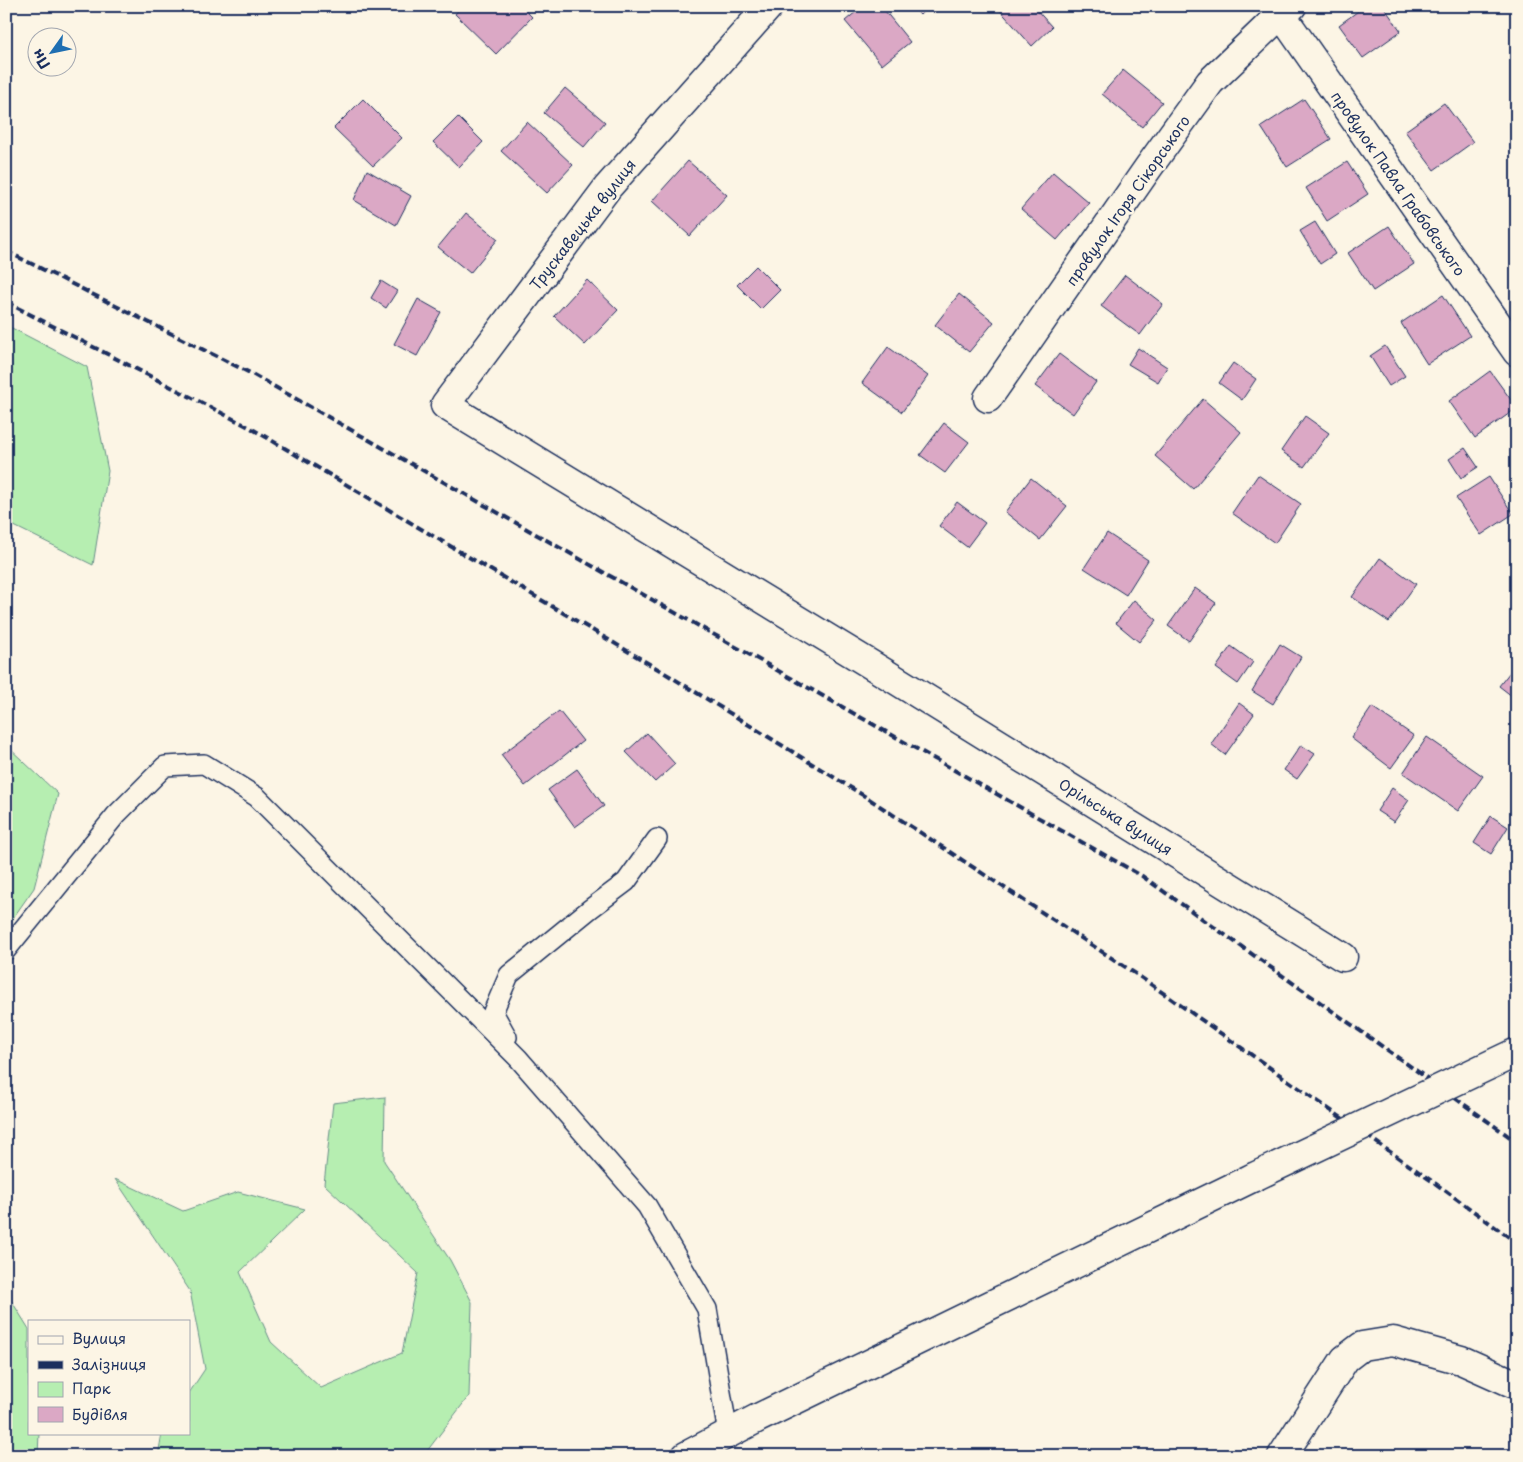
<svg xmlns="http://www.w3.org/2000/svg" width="1523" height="1462" font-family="'Playpen Sans',sans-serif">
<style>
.green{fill:#b6eeb1;stroke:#688e88}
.building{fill:#dba8c5;stroke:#1b2f5e}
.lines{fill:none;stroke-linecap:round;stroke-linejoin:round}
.service-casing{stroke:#1b2f5e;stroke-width:22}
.minor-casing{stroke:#1b2f5e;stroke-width:31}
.secondary-casing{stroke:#1b2f5e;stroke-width:31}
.service{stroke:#fcf5e5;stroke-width:19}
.minor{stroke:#fcf5e5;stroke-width:28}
.secondary{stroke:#fcf5e5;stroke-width:28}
.rail{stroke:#1b2f5e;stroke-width:4;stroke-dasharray:8 4;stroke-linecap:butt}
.secondary-bridge-casing{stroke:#1b2f5e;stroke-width:31;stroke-linecap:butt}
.secondary-bridge{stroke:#fcf5e5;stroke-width:28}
.labels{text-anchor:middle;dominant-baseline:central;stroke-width:5;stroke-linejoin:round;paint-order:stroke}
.street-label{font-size:15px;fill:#1b2f5e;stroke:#fcf5e5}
</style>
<rect width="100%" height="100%" fill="#fcf5e5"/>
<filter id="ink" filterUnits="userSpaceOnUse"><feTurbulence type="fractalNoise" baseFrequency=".02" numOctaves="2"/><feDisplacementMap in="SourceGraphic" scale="10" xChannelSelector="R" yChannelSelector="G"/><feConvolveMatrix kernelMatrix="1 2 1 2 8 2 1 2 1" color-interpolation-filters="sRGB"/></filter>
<g filter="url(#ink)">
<g class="green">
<path d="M6,325L87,367L108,471L93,565L6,522Z"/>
<path d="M6,745L58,794L34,888L6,928Z"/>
<path d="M385,1097L384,1161L450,1260L472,1302L469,1396L427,1451L422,1456H158L162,1433H189V1393L205,1369L190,1291L115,1179L183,1211L238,1192L305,1209L240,1272L271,1342L321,1388L402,1353L418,1273L324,1184L333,1103Z"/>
<path d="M6,1292L29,1329V1433H39L38,1456H6Z"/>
<path d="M604,1448L624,1456H583Z"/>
</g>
<g class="building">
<path d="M462,6H521L532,17L496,54L455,14Z"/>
<path d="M863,6H881L910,42L882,65L845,21Z"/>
<path d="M911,6H929L920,15Z"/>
<path d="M996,6H1033L1052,27L1032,46Z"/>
<path d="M1365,6H1383L1401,31L1363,58L1339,25Z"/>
<path d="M1123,70L1162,102L1142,127L1102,94Z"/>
<path d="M565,88L605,122L584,147L544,113Z"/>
<path d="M363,99L402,138L373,166L334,128Z"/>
<path d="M1304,99L1331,139L1287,167L1261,127Z"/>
<path d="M1444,103L1473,142L1434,170L1405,131Z"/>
<path d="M458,117L483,142L459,167L433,142Z"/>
<path d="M527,122L573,165L547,193L501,151Z"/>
<path d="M688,161L727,195L690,236L652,201Z"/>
<path d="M1347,162L1368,194L1327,221L1306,188Z"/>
<path d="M367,170L411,196L396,225L354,200Z"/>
<path d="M1053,172L1089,203L1057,240L1021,209Z"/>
<path d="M466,213L498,239L470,273L438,247Z"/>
<path d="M1315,222L1335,254L1320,264L1300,231Z"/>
<path d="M1389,226L1414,264L1373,291L1348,253Z"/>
<path d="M756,266L780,290L761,309L737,285Z"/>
<path d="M1125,275L1163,304L1140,335L1101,306Z"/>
<path d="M587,280L618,310L585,345L554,316Z"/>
<path d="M381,281L397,291L386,308L371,298Z"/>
<path d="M959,294L994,322L969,352L935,325Z"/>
<path d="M1443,295L1470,336L1427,364L1401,323Z"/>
<path d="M418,299L441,312L417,356L394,344Z"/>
<path d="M1385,346L1405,376L1389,386L1370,356Z"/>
<path d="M888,347L928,376L902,412L862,383Z"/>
<path d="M1138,348L1167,367L1158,382L1128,364Z"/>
<path d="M1059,354L1096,382L1073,414L1035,386Z"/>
<path d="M1233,363L1256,379L1242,400L1219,383Z"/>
<path d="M1490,371L1517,408L1475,438L1449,401Z"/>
<path d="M1203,399L1241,432L1193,489L1155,456Z"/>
<path d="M1305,416L1329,433L1304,467L1281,451Z"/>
<path d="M944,423L969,442L945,473L920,455Z"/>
<path d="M1465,448L1478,467L1461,478L1449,459Z"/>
<path d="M1258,475L1301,504L1275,543L1232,513Z"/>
<path d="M1489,477L1513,514L1481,535L1456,498Z"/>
<path d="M1031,478L1067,506L1040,540L1005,512Z"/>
<path d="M957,502L985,523L967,547L939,526Z"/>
<path d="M1107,533L1148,560L1126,595L1084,568Z"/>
<path d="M1380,558L1416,584L1389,622L1352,597Z"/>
<path d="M1195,588L1216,603L1189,641L1168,626Z"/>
<path d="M1134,600L1157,620L1139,642L1116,623Z"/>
<path d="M1280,644L1301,657L1273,704L1252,691Z"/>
<path d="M1231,646L1253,662L1238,684L1216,668Z"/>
<path d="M1517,663V700L1499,686Z"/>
<path d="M1239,703L1254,714L1225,755L1211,744Z"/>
<path d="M1372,707L1414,736L1391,768L1351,738Z"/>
<path d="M559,711L583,741L525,786L501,755Z"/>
<path d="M647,733L675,764L655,782L626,752Z"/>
<path d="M1427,737L1483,776L1458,811L1403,773Z"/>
<path d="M1301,745L1315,754L1297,779L1284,770Z"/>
<path d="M577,769L604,806L575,827L548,790Z"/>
<path d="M1392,788L1409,800L1394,822L1377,811Z"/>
<path d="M1491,816L1508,827L1491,854L1474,843Z"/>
</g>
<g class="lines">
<defs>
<g id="service">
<path d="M6,950L116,815L165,766L204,764L257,797L518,1058L647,1206L707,1309L728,1434"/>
<path d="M507,1037L493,1012L509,975L590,909L626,882L657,839"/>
</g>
<g id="minor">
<path d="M769,6L608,187L445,405L888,675L1343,957"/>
<path d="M1281,14L1517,352"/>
<path d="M988,398L1148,168L1210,82L1281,14L1292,6"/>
<path d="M1282,1456L1345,1359L1362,1346L1393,1341L1461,1360L1517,1385"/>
</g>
<path id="secondary" d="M686,1456L758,1418L1254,1177"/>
</defs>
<use href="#service" class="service-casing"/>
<use href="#minor" class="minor-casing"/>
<use href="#secondary" class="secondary-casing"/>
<use href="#service" class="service"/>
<use href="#minor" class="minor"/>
<use href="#secondary" class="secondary"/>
<g class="rail">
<path d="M6,251L252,374L1142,876L1517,1142"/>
<path d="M6,302L249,427L663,672L866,797L1136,974L1446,1191L1517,1243"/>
</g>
<defs>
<path id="secondary-bridge" d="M1254,1177L1517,1052"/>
</defs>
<use href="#secondary-bridge" class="secondary-bridge-casing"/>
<use href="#secondary-bridge" class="secondary-bridge"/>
</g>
</g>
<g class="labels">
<g class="street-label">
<text transform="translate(1399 183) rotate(55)">провулок Павла Грабовського</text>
<text transform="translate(1127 200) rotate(-55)">провулок Ігоря Сікорського</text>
<text transform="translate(582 224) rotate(-52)">Трускавецька вулиця</text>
<text transform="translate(1116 816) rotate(32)">Орільська вулиця</text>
</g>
</g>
<rect width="1523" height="1462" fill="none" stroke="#fcf5e5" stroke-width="25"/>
<rect x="12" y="12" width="1498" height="1437" fill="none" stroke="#1b2f5e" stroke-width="2" filter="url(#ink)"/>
<rect x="28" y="1320" width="162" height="115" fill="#fcf5e5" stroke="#a2a6af"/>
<rect x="38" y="1336" width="25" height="8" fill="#fcf5e5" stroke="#a2a6af"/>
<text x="72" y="1344" font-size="15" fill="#1b2f5e">Вулиця</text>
<rect x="38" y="1361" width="25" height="8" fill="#1b2f5e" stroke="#a2a6af"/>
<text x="72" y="1370" font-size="15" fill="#1b2f5e">Залізниця</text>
<rect x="38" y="1382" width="25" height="15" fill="#b6eeb1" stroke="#a2a6af"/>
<text x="72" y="1394" font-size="15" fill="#1b2f5e">Парк</text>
<rect x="38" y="1407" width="25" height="15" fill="#dba8c5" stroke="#a2a6af"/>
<text x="72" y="1420" font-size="15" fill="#1b2f5e">Будівля</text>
<g transform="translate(52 52) rotate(237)"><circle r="24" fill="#fcf5e5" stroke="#a2a6af"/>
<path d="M0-4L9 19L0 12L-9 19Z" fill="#1f6fb2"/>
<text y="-8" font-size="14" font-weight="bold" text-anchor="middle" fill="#1b2f5e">Пн</text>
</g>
</svg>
